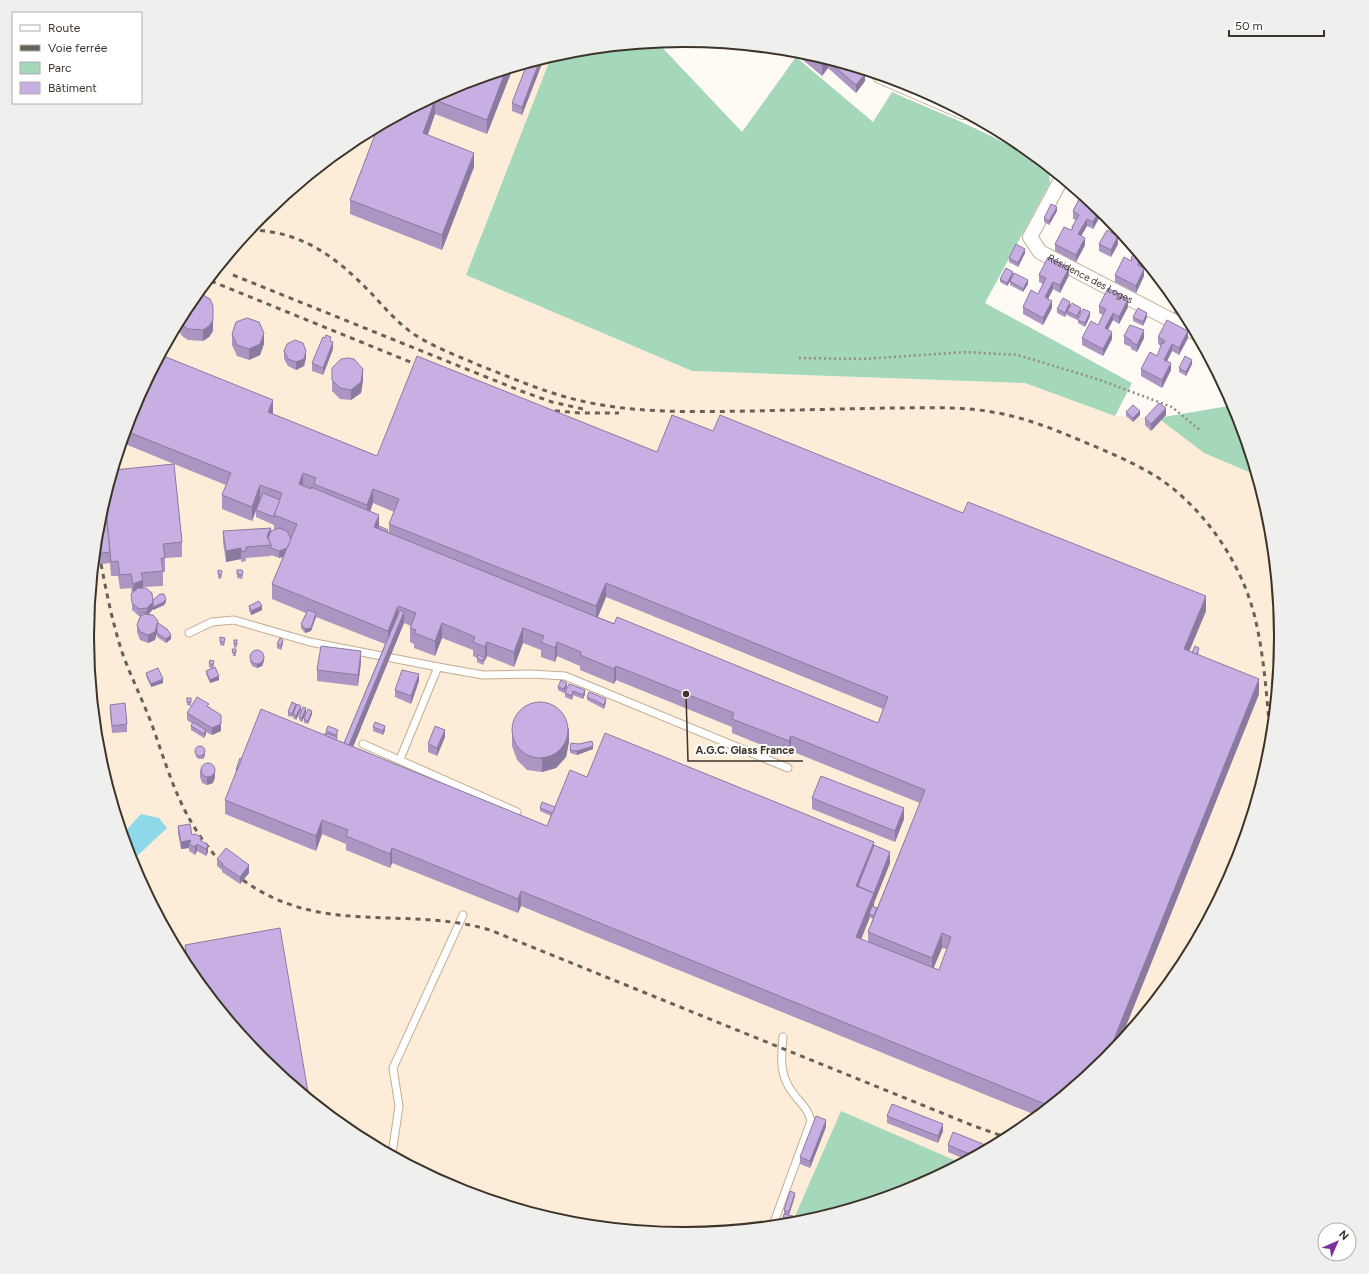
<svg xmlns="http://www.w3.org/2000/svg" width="1369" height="1274" font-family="Figtree,sans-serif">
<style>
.built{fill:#fdecd7}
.green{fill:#a5d8bb}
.water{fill:#8dd8e9}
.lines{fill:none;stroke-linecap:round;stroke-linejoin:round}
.lane-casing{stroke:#c3ad92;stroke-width:9}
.street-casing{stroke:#c3ad92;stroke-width:16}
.path{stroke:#948d84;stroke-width:2.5;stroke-dasharray:2 3;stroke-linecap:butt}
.lane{stroke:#fff;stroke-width:7}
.street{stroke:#fff;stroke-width:14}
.rail{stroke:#696157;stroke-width:3;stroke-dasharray:5 5;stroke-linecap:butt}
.wall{fill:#ab96c3;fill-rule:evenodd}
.shaded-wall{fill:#8b7a9f}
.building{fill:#c7afe3;stroke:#8b7a9f;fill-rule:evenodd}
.labels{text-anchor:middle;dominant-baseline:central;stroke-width:4;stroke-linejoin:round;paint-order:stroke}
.street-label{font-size:10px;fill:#3d3429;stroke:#fff}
.rim{fill:none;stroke:#3d3429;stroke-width:2}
.leader{fill:none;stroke:#3d3429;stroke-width:1.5}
.callout-dot{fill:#3d3429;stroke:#fff;stroke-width:1.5}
.callout-label{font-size:11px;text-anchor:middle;font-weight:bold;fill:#3d3429;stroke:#fff;stroke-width:4;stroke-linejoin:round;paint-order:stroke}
</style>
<rect width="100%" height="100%" fill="#fffaf4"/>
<path class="built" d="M551,57L466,275L692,371L1025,383L1115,416L1158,418L1204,453L1256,475L1270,521L1281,637L1270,754L1236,866L1181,969L1106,1059L1016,1134L913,1189L801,1223L684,1234L568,1222L456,1188L353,1133L262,1059L188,968L133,865L100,756L89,623L99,520L133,408L188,305L263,215L353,140L456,85Z"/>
<g class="green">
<path d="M658,43L742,132L796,57L873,122L892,92C945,116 1003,136 1049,171L1050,183L985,303L1132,383L1115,416L1025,383L692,371L466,275L551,57L568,51Z"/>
<path d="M1234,405L1256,475L1204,453L1158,418Z"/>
<path d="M841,1111L961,1163L913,1189L801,1223H792Z"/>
</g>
<g class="water">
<path d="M89,623L100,751V756L88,637Z"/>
<path d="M141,814L159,818L167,828L135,858L131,859L123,834Z"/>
</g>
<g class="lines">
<defs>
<g id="lane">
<path d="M189,633L212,622L234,620L310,642L438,667L483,675L531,674L565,676L788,768"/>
<path d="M363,744L517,812"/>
<path d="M400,759L438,667"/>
<path d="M392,1154L399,1106L393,1068L463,915"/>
<path d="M773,1225L811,1121C808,1108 800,1103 793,1093C779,1075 781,1058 783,1037"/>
</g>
<g id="street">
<path d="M880,76L963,112"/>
<path id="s1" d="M1062,178L1030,237L1040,252L1196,333"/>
</g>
</defs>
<use href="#lane" class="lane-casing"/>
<use href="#street" class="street-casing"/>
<path class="path" d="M799,358L864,359L966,352L1018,355L1100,380L1172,407L1201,431"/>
<use href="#lane" class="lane"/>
<use href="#street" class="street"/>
<g class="rail">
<path d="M250,230C302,231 336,257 371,293C384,307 397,322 412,333C433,347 458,356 481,366C507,376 532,387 559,395C621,414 685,412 749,411C796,410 843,409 890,408C924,408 959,406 992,412C1030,418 1065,434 1101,449C1122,458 1144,468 1163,481C1209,514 1244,568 1256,622C1265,662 1267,703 1271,743"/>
<path d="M233,275L521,391L552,402L583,409"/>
<path d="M211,281L425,368"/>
<path d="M545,410L581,413H619"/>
<path d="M101,564C107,595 113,625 123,655C132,679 143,701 152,725C171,778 181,819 221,862"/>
<path d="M243,880C321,937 406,905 490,930L974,1126L1008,1138"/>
</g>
</g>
<g class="wall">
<path d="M798,51L801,52L860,69L865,81L856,93L828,68L822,76L798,56Z"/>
<path d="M543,59V61L522,115L512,111V103Z"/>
<path d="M513,68L487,134L435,114L428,135L474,167L442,250L350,214V200L378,127L456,85Z"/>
<path d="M1057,211L1049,225L1044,222V218Z"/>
<path d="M1073,211H1102V213L1093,229L1087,226L1081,236L1085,245L1076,262L1055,251V244L1071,230L1072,227L1076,220L1073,219Z"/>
<path d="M1099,244H1118L1111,257L1099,251Z"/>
<path d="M1132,245L1144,261L1142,267L1144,276L1136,293L1115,282V275L1131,261V258L1135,252L1132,250Z"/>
<path d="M1025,253L1018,267L1009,262V258Z"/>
<path d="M1013,275L1028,284L1023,292L1010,285V282L1007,286L1000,282V279Z"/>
<path d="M1039,275H1069L1060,293L1053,289L1048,299L1052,308L1043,325L1023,314V307L1038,294L1043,284L1039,282Z"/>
<path d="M1158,278L1165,286L1158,282Z"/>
<path d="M188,305L213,331L209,337L203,341L188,340L182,336L178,330V324Z"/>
<path d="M1070,306L1081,311L1077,320L1067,315V312L1065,317L1057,313V309Z"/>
<path d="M1099,306L1128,307L1119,324L1113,320L1108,330L1112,339L1103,356L1082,345V338L1098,325L1103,315L1099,313Z"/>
<path d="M1174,306H1181L1189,321L1174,313Z"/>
<path d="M1090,316L1085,327L1078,323V320Z"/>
<path d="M1133,317H1147L1143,326L1133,321Z"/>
<path d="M232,334L264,344L260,355L249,360L237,356L232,345Z"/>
<path d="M1124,336L1144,338L1137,352L1131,349V347L1124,344Z"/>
<path d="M1158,337L1188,338L1179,355L1172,351L1167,361L1171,370L1162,388L1141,376V369L1157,356L1161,346L1158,344Z"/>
<path d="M331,341L333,349L323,375L312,371V363Z"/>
<path d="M284,351L306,358L304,366L296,370L288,366L284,359Z"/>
<path d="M1192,364L1186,376L1179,372V368Z"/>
<path d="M332,368L363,380L361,393L351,400L340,399L332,391Z"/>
<path d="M133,408L273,414L377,456L657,452L713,431L963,513L1206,611L1189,651L1192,653L1199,652L1198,655L1259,694L1118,1046L1106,1059L1038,1116L521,906L518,913L392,863L390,868L346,850V844L322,834L316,851L225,814V800L236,773V770L242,759L325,735L326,733V731L338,734L337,737V740L344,743L385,644L316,617L311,631L305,633L301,628V624L306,613L272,599V584L283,557L279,558L271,555V556L246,558V561L241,562V559L226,562L223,542V531H271L275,529H274V525L256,517V511L252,521L222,509V495L226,485L174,464L182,542V557L165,558V572H163V586L143,587L153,604L166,602L164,605L153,610V609L148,615L158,623L171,639L166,643L157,637V633L155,640L148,643L140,640L137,632V625L140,616H139L132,610V594L131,588L120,589L118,576H111L110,563L95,565L99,520L174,464L125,444V435ZM373,503L394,512L389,524V533L379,526L370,512ZM606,597L883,709L878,723L598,617ZM404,623L411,626L410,628V642L414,644V648L435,656L442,638L473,650V656L477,658V662L483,665L487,656L514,667L523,643L541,650V657L555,662L557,656L580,666V670L614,684L616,680L732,727V733L789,756L791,751L920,803L877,908L874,907V903L890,863L874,845L587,777L555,807L540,808V811L551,816L547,826L353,747ZM870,917L873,919L868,932V942L861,939ZM942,948L947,949L939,970L933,968Z"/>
<path d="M1126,412L1140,415L1133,422L1126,416Z"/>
<path d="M1166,415L1151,431L1145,425V418Z"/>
<path d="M237,570L243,575L242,579L237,578Z"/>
<path d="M218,574L222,575L221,579L218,578Z"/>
<path d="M249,606L262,610L251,615L249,610Z"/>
<path d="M234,640L237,644V647L234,648Z"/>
<path d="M225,641L224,646L220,645V642Z"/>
<path d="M283,643L281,650L277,648V644Z"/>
<path d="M232,649L236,652V656H233Z"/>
<path d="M250,657L264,661L262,666L257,668L252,666L250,661Z"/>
<path d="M361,662L358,686L317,681V670Z"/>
<path d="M209,663L214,665L213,668L219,680L210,683L206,674V671L212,668L209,667Z"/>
<path d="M146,673L163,683L151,687L146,676Z"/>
<path d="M419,681L411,704L395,697V690Z"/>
<path d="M569,684L585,694L583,699L573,695L572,700L565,697V693Z"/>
<path d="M567,686L564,693L558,690V687Z"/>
<path d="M587,697L606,702L604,709L587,700Z"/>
<path d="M187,702H191V706L187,705Z"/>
<path d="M292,702V717L288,716V712Z"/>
<path d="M110,705L127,724V732L112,733L110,712Z"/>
<path d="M209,707L221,731L212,735L206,732V734L204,738L191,730V726L193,724L187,720V713Z"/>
<path d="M301,710L296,720L293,718V714Z"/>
<path d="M306,712L302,722L299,720V717Z"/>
<path d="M312,714L308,724L304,723V719Z"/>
<path d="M373,727L385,730L383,735L373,731Z"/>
<path d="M512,732L569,742L566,757L556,768L542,772L527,770L517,760L512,746Z"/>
<path d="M445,737L437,756L428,752V744Z"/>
<path d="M593,749L577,755L570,753V750Z"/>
<path d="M195,750L205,755L203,759H199L196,757Z"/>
<path d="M200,770L215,777L213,783L207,785L202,783L200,777Z"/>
<path d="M812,798L904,819L895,842L812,809Z"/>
<path d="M178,826L201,841L208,852L206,856L197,851L195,855L189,851V848L181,849L178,834Z"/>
<path d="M217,859L249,873L240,884L222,872V870L217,866Z"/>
<path d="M185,945L262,1059L188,968L185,963Z"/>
<path d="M887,1116L943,1131L938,1143L887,1123Z"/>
<path d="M826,1127L810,1168L800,1164V1157Z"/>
<path d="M948,1145L983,1151L967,1160L948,1152Z"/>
<path d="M795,1196L789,1215L793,1220L792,1223L789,1224L783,1222V1218L787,1215L784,1214V1210Z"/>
</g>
<g class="shaded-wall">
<path d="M543,59V61L522,115V107L540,60Z"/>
<path d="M826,59L834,61H828V68L822,76V65Z"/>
<path d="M513,68L487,134V120L506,70Z"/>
<path d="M865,74V81L856,93V85Z"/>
<path d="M435,100V114L423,147V133Z"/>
<path d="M474,153V167L442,250V235Z"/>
<path d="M1057,207V211L1049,225V221Z"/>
<path d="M1100,209L1102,211V213L1093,229V222Z"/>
<path d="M1087,219V226L1078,241V234Z"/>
<path d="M1118,236V244L1111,257V250Z"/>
<path d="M1085,238V245L1076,262V255Z"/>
<path d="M1025,249V253L1018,267V263Z"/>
<path d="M1142,258L1144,261L1141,270V263Z"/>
<path d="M1069,268V275L1060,293V285Z"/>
<path d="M1144,269V276L1136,293V286Z"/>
<path d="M1013,272V276L1007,286V283Z"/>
<path d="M1028,280V284L1023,292V289Z"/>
<path d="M1053,282V289L1045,305V297Z"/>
<path d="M1128,299V307L1119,324V317Z"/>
<path d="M1052,301V308L1043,325V318Z"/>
<path d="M1070,302V306L1065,317V313Z"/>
<path d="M213,306V331L209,337L203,341V330Z"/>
<path d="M1081,308V311L1077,320V316Z"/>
<path d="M1090,312V316L1085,327V323Z"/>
<path d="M1113,313V320L1105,335V328Z"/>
<path d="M1147,313V317L1143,326V322Z"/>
<path d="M1144,330V338L1137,352V345Z"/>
<path d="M1188,331V338L1179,355V348Z"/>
<path d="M1112,332V339L1103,356V349Z"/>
<path d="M264,333V344L260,355L249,360V349Z"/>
<path d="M333,342V349L323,375V368Z"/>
<path d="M1172,344V351L1164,367V360Z"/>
<path d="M306,351V358L304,366L296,370V362Z"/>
<path d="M1192,360V364L1186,376V372Z"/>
<path d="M1171,363V370L1162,388V380Z"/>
<path d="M363,369V380L361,393L351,400V390Z"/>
<path d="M273,400V415L268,412Z"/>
<path d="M1166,408V415L1151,431V424Z"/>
<path d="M1140,411V415L1133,422V418Z"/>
<path d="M303,473V487L299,484Z"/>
<path d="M260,485V499L252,521V507Z"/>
<path d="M373,489V503L367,519V505Z"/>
<path d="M379,515V530L374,527Z"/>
<path d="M271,528V538L267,539V536Z"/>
<path d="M241,548V559L226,562V551Z"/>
<path d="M288,548V555L279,558V551Z"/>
<path d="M143,580V594L133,598V584Z"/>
<path d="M606,583V597L596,621V606Z"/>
<path d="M1206,596V611L1184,664V649Z"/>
<path d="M166,599V602L164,605L153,610V609L147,616V608L153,602Z"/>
<path d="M262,606V610L251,615V611Z"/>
<path d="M398,606V620L388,646V631Z"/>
<path d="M404,612V623L348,759V748Z"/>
<path d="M316,613V617L311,631L305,633V629Z"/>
<path d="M158,621V629L155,640L148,643V635Z"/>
<path d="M442,623V638L435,656V641Z"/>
<path d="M523,628V643L514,667V652Z"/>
<path d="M171,635V639L166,643V639Z"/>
<path d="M283,640V643L281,650V646Z"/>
<path d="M487,642V656L485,661V647Z"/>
<path d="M557,642V656L555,662V648Z"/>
<path d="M361,651V662L358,686V675Z"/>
<path d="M264,657V661L262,666L257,668V664Z"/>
<path d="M616,666V680L614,684V669Z"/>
<path d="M419,674V681L411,704V696Z"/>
<path d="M219,676V680L210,683V680Z"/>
<path d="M163,679V683L151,687V684Z"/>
<path d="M1259,679V694L1118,1046L1106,1059Z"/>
<path d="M567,683V686L564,693V689Z"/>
<path d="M585,690V694L583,699V695Z"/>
<path d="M573,691V695L572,700V696Z"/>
<path d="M606,699V702L604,709V705Z"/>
<path d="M296,704V707L292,717V714Z"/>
<path d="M301,706V710L296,720V716Z"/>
<path d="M306,708V712L302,722V718Z"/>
<path d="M312,711V714L308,724V721Z"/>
<path d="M221,724V731L212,735V728Z"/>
<path d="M385,726V730L383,735V731Z"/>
<path d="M569,728V742L566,757L556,768L542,772V758Z"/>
<path d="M206,730V734L204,738V734Z"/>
<path d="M445,730V737L437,756V748Z"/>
<path d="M791,736V751L789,756V741Z"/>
<path d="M593,746V749L577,755V751Z"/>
<path d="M205,752V755L203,759V755Z"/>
<path d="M215,770V777L213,783L207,785V778Z"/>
<path d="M904,808V819L895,842V831Z"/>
<path d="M322,820V834L316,851V836Z"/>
<path d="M191,840L189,844V848L181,849V842Z"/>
<path d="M874,842V856L856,889V886Z"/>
<path d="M197,844V851L195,855V847Z"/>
<path d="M208,845V852L206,856V849Z"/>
<path d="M392,848V863L390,868V854Z"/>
<path d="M890,852V863L874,903V907L869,914L870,917L856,952V937Z"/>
<path d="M249,865V873L240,884V877Z"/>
<path d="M521,891V906L518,913V899Z"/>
<path d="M942,933V948L932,972V958Z"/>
<path d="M826,1120V1127L810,1168V1161Z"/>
<path d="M943,1124V1131L938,1143V1136Z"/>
<path d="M983,1144V1151L980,1153Z"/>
<path d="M795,1193V1196L789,1215V1212Z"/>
</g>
<g class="building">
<path d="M809,54L826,59L822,65Z"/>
<path d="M540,60L522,107L512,103L527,64Z"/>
<path d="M829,60L860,69L865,74L856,85L828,61Z"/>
<path d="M506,70L487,120L435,100L423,133L474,153L442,235L350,200L378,127L456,85Z"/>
<path d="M1081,195L1100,209L1093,222L1087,219L1078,234L1085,238L1076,255L1055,244L1064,227L1071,230L1073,228L1072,227L1079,215L1073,211Z"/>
<path d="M1051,204L1057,207L1049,221L1044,218Z"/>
<path d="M1107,230L1118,236L1111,250L1099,244Z"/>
<path d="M1016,244L1025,249L1018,263L1009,258Z"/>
<path d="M1136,250L1142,258L1141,263L1139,262L1138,265L1144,269L1136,286L1115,275L1124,257L1131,261L1132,258H1131Z"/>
<path d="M1048,257L1069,268L1060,285L1053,282L1045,297L1052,301L1043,318L1023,307L1031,290L1038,294L1046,278L1039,275Z"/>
<path d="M1006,268L1013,272L1007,283L1000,279Z"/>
<path d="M1014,273L1028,280L1023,289L1010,281Z"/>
<path d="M1108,288L1128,299L1119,317L1113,313L1105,328L1112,332L1103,349L1082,338L1091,321L1098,325L1106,309L1099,306Z"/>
<path d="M198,294L203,295L210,299L213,306V320L209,326L203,330L188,329L182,325L180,321L188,305Z"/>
<path d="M1063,298L1070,302L1065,313L1057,309Z"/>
<path d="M1177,301L1181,306L1184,311L1174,306Z"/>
<path d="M1072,303L1081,308L1077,316L1067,311Z"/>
<path d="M1138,308L1147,313L1143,322L1133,317Z"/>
<path d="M1083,309L1090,312L1085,323L1078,320Z"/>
<path d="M247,318L259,322L264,333L260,344L249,349L237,345L232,334L236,322Z"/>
<path d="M1167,320L1188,331L1179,348L1172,344L1164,360L1171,363L1162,380L1141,369L1150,352L1157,356L1162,343L1163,344L1165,341L1158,337Z"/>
<path d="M1130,325L1144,330L1137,345L1131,342V340L1124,336Z"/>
<path d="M326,335L331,337L330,341L333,342L323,368L312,363L323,337L325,338Z"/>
<path d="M295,340L303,343L306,351L304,359L296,362L288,359L284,351L287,344Z"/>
<path d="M161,355L273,400L268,412L377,456L417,356L657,452L672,415L713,431L720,415L963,513L968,502L1206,596L1184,649L1259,679L1106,1059L1050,1106L521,891L518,899L392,848L390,854L346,836L348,830L322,820L316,836L225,800L261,709L547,826L570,770L587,777L605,733L874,842L856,886L874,893L856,937L939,970L951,937L942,933L932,958L868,932L925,790L791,736L789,741L732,719L734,713L616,666L614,669L580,655L581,652L557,642L555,648L541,642L544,636L523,628L514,652L487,642L485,647L473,642L475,637L442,623L435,641L414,633L416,630L410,628L416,613L398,606L388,631L272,584L297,524L274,515L282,493L260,485L252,507L222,495L231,473L126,431L133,408ZM303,473L316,478L314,484L367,505L373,489L399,499L389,524L596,606L606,583L888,697L878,723L617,617L614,624L374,527L379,515L311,487V489L299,484Z"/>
<path d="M1185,356L1192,360L1186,372L1179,368Z"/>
<path d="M348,358L354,359L363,369L361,382L351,390L340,388L332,380V368L341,359Z"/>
<path d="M1159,403L1166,408L1151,424L1145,418Z"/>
<path d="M1133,405L1140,411L1133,418L1126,412Z"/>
<path d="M174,464L182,542L163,544L165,558H161L163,571L141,573L143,580L133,584L131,574L120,575L118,561L111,562L105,500L114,470Z"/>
<path d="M263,493L280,500L274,515V517L256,510Z"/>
<path d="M105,501L110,552L96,554L99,520Z"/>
<path d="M379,526L388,530L387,532L378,528Z"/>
<path d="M271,528L267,536L271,545L246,547V551H241V548L226,551L223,531Z"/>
<path d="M279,528L287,531L291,539L287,548L279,551L271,548V545L268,538L271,531Z"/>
<path d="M218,570L222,571L221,575L218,574Z"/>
<path d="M237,570H242L243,572L242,575L237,574Z"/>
<path d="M138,588H146L152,593L153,602L147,608L139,609L132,603L131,594Z"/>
<path d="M160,594H164L166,599L164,602L153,607V600Z"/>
<path d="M259,601L262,606L251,611L249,606Z"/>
<path d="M308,610L316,613L311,628L305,629L301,624Z"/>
<path d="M400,610L404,612L349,745L344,743Z"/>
<path d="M147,612V614H144L141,616L140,613Z"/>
<path d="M144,614L153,615L158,621L155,632L148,635L140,632L137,625L140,617Z"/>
<path d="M158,623L167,629L171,635L166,639L157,633V626Z"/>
<path d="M220,637L225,638L224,642H220Z"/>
<path d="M280,638L283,640L281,646L277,644Z"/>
<rect x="234" y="640" width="3" height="4"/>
<path d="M321,646L361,651L358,675L317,670Z"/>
<path d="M1195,646L1199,648L1197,654L1192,653Z"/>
<path d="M232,649H236V652L233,653Z"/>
<circle cx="257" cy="657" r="7"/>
<path d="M478,655L484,657L483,661L477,658Z"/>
<path d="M210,660L214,661L213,665L209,663Z"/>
<path d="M215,667L219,676L210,680L206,671Z"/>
<path d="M158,668L163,679L151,684L146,673Z"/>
<path d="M402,670L419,674L411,696L395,690Z"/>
<path d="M561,680L567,683L564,689L558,687Z"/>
<path d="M569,684L585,690L583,695L573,691L572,696L565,693Z"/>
<path d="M589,692L606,699L604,705L587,697Z"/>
<path d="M197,697L209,704L207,706L221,715V724L212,728L187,713Z"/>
<rect x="187" y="698" width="4" height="4"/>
<path d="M292,702L296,704L292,714L288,712Z"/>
<circle cx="540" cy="730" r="28"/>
<path d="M125,703L127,724L112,726L110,705Z"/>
<path d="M297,704L301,706L296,716L293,714Z"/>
<path d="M303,707L306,708L302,718L299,717Z"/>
<path d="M308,709L312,711L308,721L304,719Z"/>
<path d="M193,722L206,730L204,734L191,726Z"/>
<path d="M375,722L385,726L383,731L373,727Z"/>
<path d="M328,726L338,730L336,735L326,731Z"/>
<path d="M435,726L445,730L437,748L428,744Z"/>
<path d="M325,733L337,737L336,740L325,735Z"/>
<path d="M592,741L593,746L577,751L570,750L571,743L579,744Z"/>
<circle cx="200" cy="751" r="5"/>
<path d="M240,758L242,759L237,770H236Z"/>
<circle cx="208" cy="770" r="7"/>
<path d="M821,776L904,808L895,831L812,798Z"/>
<path d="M542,802L555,807L553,813L540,808Z"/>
<path d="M190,824L192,835L195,834L201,837L200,840L208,845L206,849L197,844L195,847L189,844L191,840L181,842L178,826Z"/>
<path d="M874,845L890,852L874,893L858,886Z"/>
<path d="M226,848L249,865L240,877L222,865L223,864L217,859Z"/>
<path d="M872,906L877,908L874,916L869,914Z"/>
<path d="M280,928L309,1098L262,1059L189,970L185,945Z"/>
<path d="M892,1104L943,1124L938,1136L887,1116Z"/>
<path d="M816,1116L826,1120L810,1161L800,1157Z"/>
<path d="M953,1132L983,1144L980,1153L975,1156L948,1145Z"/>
<path d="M790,1191L795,1193L789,1212L784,1210Z"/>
<path d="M784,1214L793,1216L792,1221L783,1218Z"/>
</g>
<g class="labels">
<g class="street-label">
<text stroke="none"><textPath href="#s1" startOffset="142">Résidence des Loges</textPath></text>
</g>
</g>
<path d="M0 0H1369V1274H0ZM94 637a590 590 0 1 1 1180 0a590 590 0 1 1-1180 0Z" fill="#efefee" fill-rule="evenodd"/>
<path class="rim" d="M94 637a590 590 0 1 1 1180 0a590 590 0 1 1-1180 0Z"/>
<path class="leader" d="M686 694L688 761H803"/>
<circle class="callout-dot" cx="686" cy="694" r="4"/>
<g class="callout-label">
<text x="745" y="754">A.G.C. Glass France</text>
</g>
<rect x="12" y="12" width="130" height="92" fill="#ffffff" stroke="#b1aea9"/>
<rect x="20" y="25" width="20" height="6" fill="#ffffff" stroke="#b1aea9"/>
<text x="48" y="32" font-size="12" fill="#3d3429">Route</text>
<rect x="20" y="45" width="20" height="6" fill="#696157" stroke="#b1aea9"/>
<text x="48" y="52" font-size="12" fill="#3d3429">Voie ferrée</text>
<rect x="20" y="62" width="20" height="12" fill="#a5d8bb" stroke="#b1aea9"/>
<text x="48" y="72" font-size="12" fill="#3d3429">Parc</text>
<rect x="20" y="82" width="20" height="12" fill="#c7afe3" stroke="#b1aea9"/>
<text x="48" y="92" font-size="12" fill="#3d3429">Bâtiment</text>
<g transform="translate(1337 1242) rotate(45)"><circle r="19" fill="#ffffff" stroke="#b1aea9"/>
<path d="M0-3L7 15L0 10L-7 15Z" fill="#7b2fa1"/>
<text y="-6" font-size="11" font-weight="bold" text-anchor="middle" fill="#3d3429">N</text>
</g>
<path d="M1229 30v6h95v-6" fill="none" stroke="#3d3429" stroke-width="2"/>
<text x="1235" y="30" font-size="12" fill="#3d3429" stroke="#ffffff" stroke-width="3" paint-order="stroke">50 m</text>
</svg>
